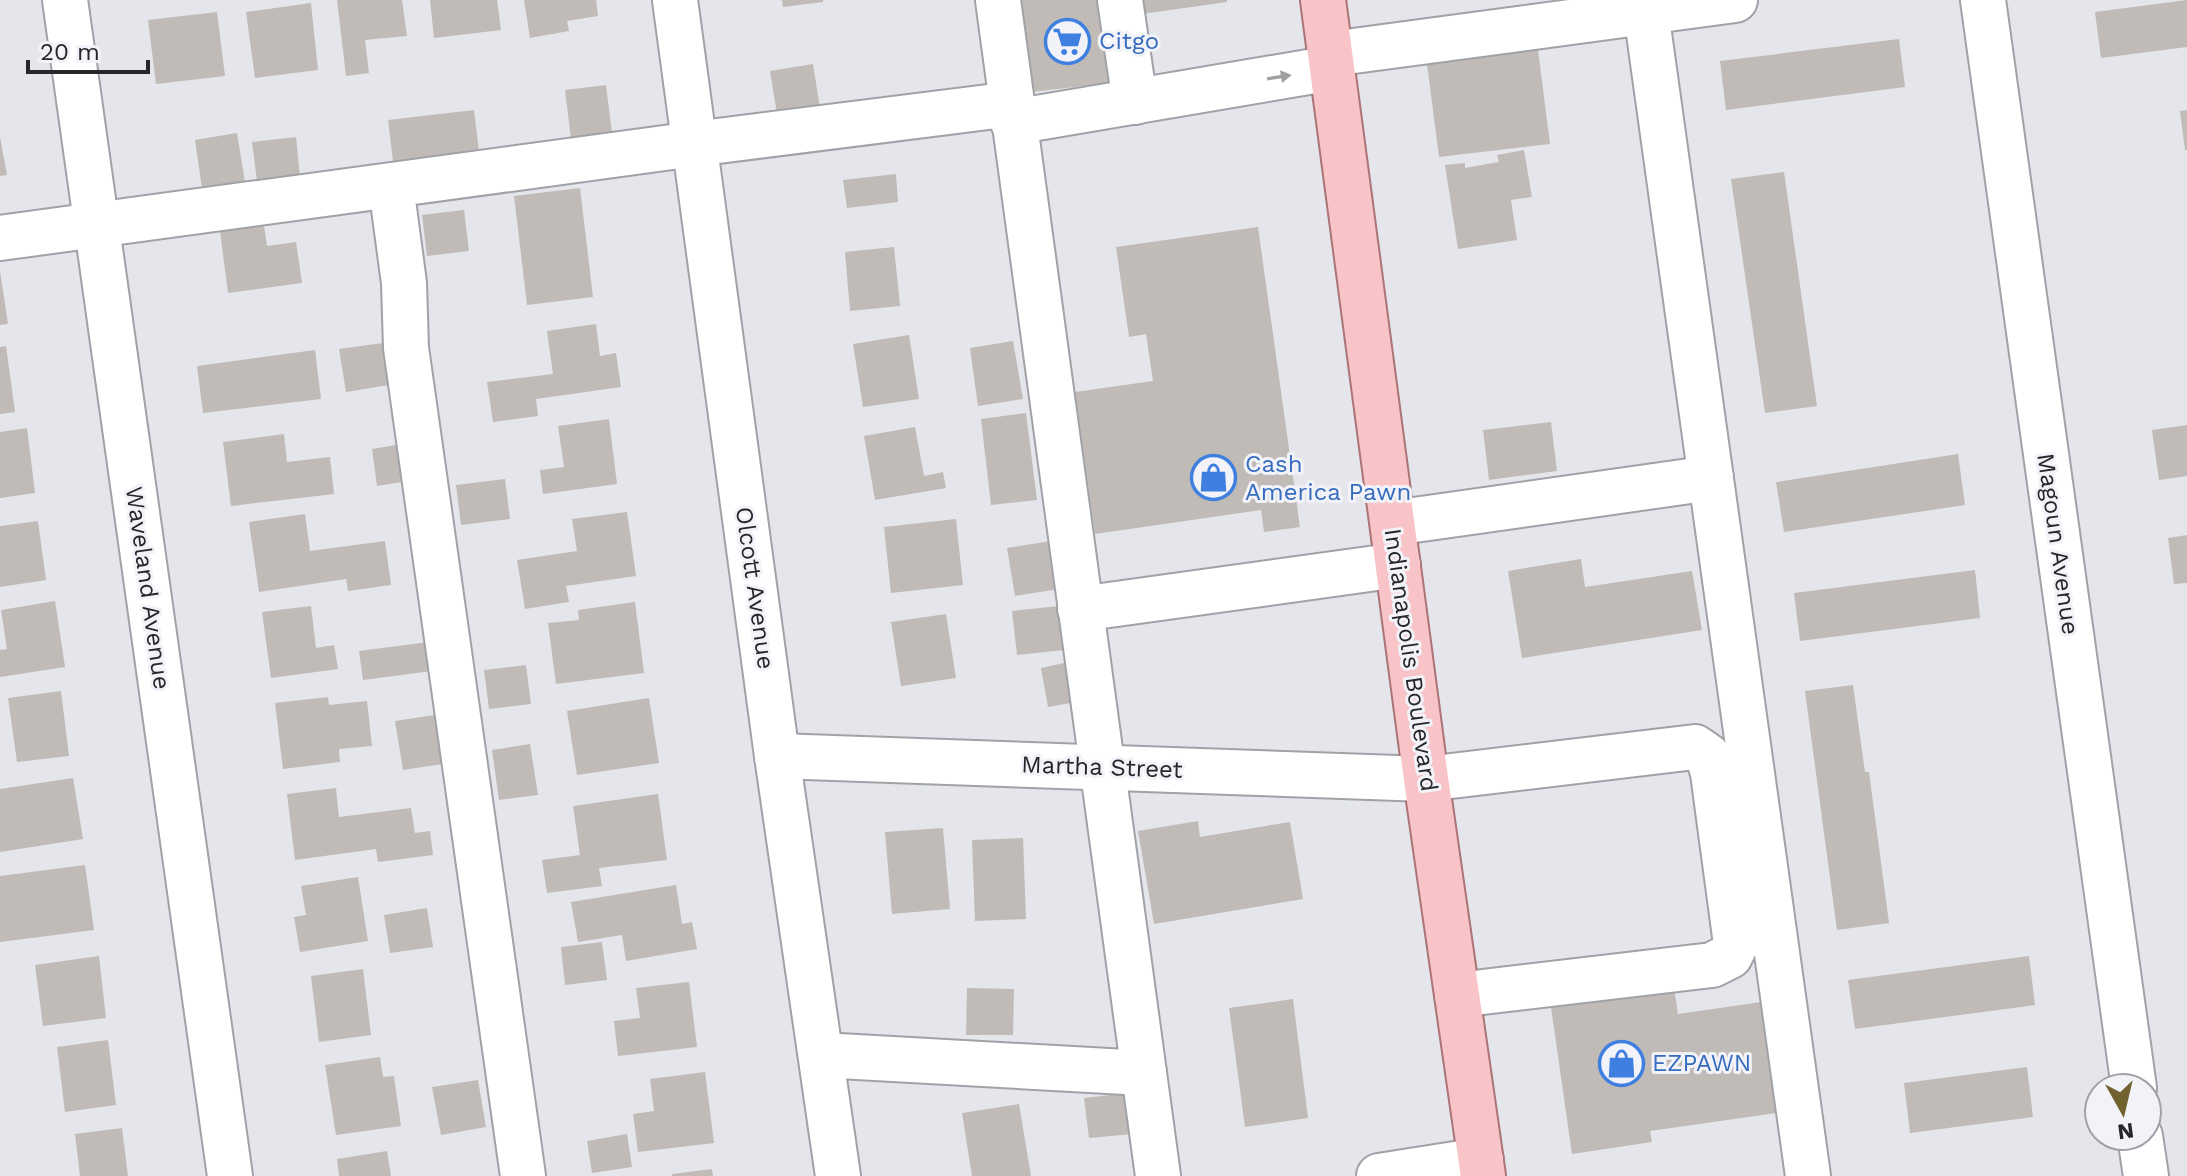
<svg xmlns="http://www.w3.org/2000/svg" width="2187" height="1176" font-family="'Work Sans',sans-serif">
<style>
.building{fill:#c0bbb6}
.lines{fill:none;stroke-linecap:round;stroke-linejoin:round}
.minor-casing{stroke:#a1a2a8;stroke-width:48}
.major-casing{stroke:#ab7477;stroke-width:48}
.minor{stroke:#fff;stroke-width:44}
.major{stroke:#f8c4c7;stroke-width:44}
.oneway{fill:#9d9e9f}
.labels{text-anchor:middle;dominant-baseline:central;stroke-width:6;stroke-linejoin:round;paint-order:stroke}
.shop-label{font-size:24px;fill:#366cbe;stroke:#f2f3f9;text-anchor:start}
.street-label{font-size:24px;fill:#262729;stroke:#f2f3f9}
</style>
<rect width="100%" height="100%" fill="#e4e6ec"/>
<g class="building">
<path d="M337,0H402L407,36L365,40L369,73L346,76Z"/>
<path d="M430,0H497L501,30L434,38Z"/>
<path d="M524,0H596L598,16L567,21L569,31L530,38Z"/>
<path d="M782,0H823V2L783,7Z"/>
<path d="M1019,0H1106L1118,82L1032,92Z"/>
<path d="M1133,0H1227V2L1135,15Z"/>
<path d="M2187,0V47L2101,58L2095,12Z"/>
<path d="M311,3L318,70L255,78L246,12Z"/>
<path d="M217,12L225,76L156,84L148,20Z"/>
<path d="M1899,39L1905,87L1726,110L1720,61Z"/>
<path d="M1538,50L1550,144L1439,157L1427,64Z"/>
<path d="M813,64L820,108L777,114L770,71Z"/>
<path d="M606,85L612,133L571,139L565,90Z"/>
<path d="M474,110L479,151L393,161L388,120Z"/>
<path d="M2187,110V150H2185L2180,111Z"/>
<path d="M237,133L245,182L202,188L195,140Z"/>
<path d="M0,137L7,175L0,176Z"/>
<path d="M296,137L300,177L257,181L252,142Z"/>
<path d="M1524,150L1532,197L1511,200L1517,240L1458,249L1445,165L1465,163V168L1499,162L1497,155Z"/>
<path d="M1784,172L1817,406L1765,413L1731,179Z"/>
<path d="M896,174L898,202L847,208L843,180Z"/>
<path d="M580,188L593,297L527,305L514,196Z"/>
<path d="M464,210L469,251L427,256L422,215Z"/>
<path d="M264,226L267,246L296,242L302,283L228,293L220,231Z"/>
<path d="M1258,227L1300,527L1264,532L1261,510L1095,534L1075,392L1153,381L1146,334L1129,337L1116,247Z"/>
<path d="M894,247L900,306L850,311L845,252Z"/>
<path d="M0,271L8,324L0,325Z"/>
<path d="M596,324L600,356L616,353L621,387L536,399L538,416L493,422L487,382L553,374L547,331Z"/>
<path d="M909,335L919,399L863,407L853,344Z"/>
<path d="M1013,341L1023,399L978,406L970,348Z"/>
<path d="M383,343L389,385L346,392L339,349Z"/>
<path d="M6,346L15,412L0,414V347Z"/>
<path d="M315,350L321,399L203,413L197,366Z"/>
<path d="M1026,413L1037,500L991,505L981,419Z"/>
<path d="M609,419L617,484L543,494L540,470L564,467L558,426Z"/>
<path d="M1551,422L1557,471L1489,480L1483,430Z"/>
<path d="M2187,425V476L2159,480L2152,430Z"/>
<path d="M915,427L924,476L943,472L946,488L875,500L864,436Z"/>
<path d="M27,428L35,493L0,498V432Z"/>
<path d="M284,434L287,462L330,457L334,494L231,506L223,442Z"/>
<path d="M402,444L408,481L377,486L372,449Z"/>
<path d="M1958,454L1965,505L1784,532L1776,482Z"/>
<path d="M505,479L510,519L461,525L456,485Z"/>
<path d="M627,512L636,576L566,586L569,602L525,609L517,560L577,551L572,519Z"/>
<path d="M305,514L310,551L385,541L391,585L348,591L346,579L259,592L249,522Z"/>
<path d="M956,519L963,585L891,593L884,527Z"/>
<path d="M38,521L46,580L0,587V526Z"/>
<path d="M2187,535V583L2174,584L2168,538Z"/>
<path d="M1051,541L1059,589L1015,596L1007,548Z"/>
<path d="M1581,559L1585,587L1692,571L1702,630L1522,658L1508,571Z"/>
<path d="M1975,570L1980,618L1800,641L1794,593Z"/>
<path d="M55,601L65,667L0,677V650L7,649L1,610Z"/>
<path d="M635,602L644,673L556,684L548,623L579,620L578,610Z"/>
<path d="M311,606L316,648L334,645L338,669L271,678L262,612Z"/>
<path d="M1059,606L1064,650L1017,655L1012,611Z"/>
<path d="M946,614L956,678L901,686L891,622Z"/>
<path d="M429,642L432,671L363,680L359,651Z"/>
<path d="M1069,662L1076,702L1048,707L1041,668Z"/>
<path d="M526,665L531,704L489,709L484,670Z"/>
<path d="M1853,685L1865,772H1869L1889,923L1837,930L1805,691Z"/>
<path d="M61,691L69,756L17,762L8,698Z"/>
<path d="M328,697L329,705L367,701L372,746L339,749L340,762L283,769L275,703Z"/>
<path d="M649,698L659,763L577,775L567,711Z"/>
<path d="M441,714L449,763L403,770L395,721Z"/>
<path d="M530,744L538,795L499,800L492,750Z"/>
<path d="M73,778L83,839L0,852V789Z"/>
<path d="M336,788L339,817L411,808L415,833L430,831L433,855L378,862L376,849L295,860L287,794Z"/>
<path d="M658,794L667,860L599,868L602,886L547,893L542,860L580,855L573,806Z"/>
<path d="M1198,821L1200,837L1290,822L1303,899L1154,924L1138,831Z"/>
<path d="M943,828L950,909L892,914L885,832Z"/>
<path d="M1023,838L1026,919L975,921L972,840Z"/>
<path d="M85,865L94,930L0,942V876Z"/>
<path d="M358,877L368,941L300,952L294,917L306,915L301,886Z"/>
<path d="M676,885L682,924L692,922L697,949L626,961L622,935L578,942L571,902Z"/>
<path d="M427,908L433,947L390,953L384,915Z"/>
<path d="M602,942L607,980L565,985L561,947Z"/>
<path d="M99,956L106,1018L43,1026L35,965Z"/>
<path d="M2029,956L2035,1005L1855,1029L1848,980Z"/>
<path d="M363,969L371,1035L319,1042L311,976Z"/>
<path d="M689,982L697,1047L618,1056L614,1021L640,1018L636,988Z"/>
<path d="M967,988L1014,989L1013,1035H966Z"/>
<path d="M1674,988L1678,1014L1768,1001L1784,1112L1650,1131L1652,1142L1572,1154L1551,1007Z"/>
<path d="M1293,999L1308,1118L1245,1127L1229,1008Z"/>
<path d="M108,1040L116,1105L65,1112L57,1047Z"/>
<path d="M380,1057L383,1077L394,1076L401,1126L336,1135L325,1065Z"/>
<path d="M2027,1067L2033,1117L1910,1133L1904,1083Z"/>
<path d="M705,1072L714,1143L638,1152L633,1114L654,1111L650,1079Z"/>
<path d="M478,1080L486,1127L441,1135L432,1087Z"/>
<path d="M1128,1093L1133,1134L1089,1138L1084,1098Z"/>
<path d="M1019,1104L1031,1176H972L962,1113Z"/>
<path d="M122,1128L128,1176H80L75,1134Z"/>
<path d="M627,1134L632,1167L592,1173L587,1141Z"/>
<path d="M387,1151L391,1176H339L337,1159Z"/>
<path d="M712,1169L713,1176H672V1174Z"/>
</g>
<g class="lines">
<defs>
<g id="minor">
<path d="M65,0L230,1176"/>
<path d="M675,0L777,756L838,1176"/>
<path d="M998,0L1158,1176"/>
<path d="M1120,0L1135,102"/>
<path d="M1983,0L2134,1088"/>
<path d="M1646,12L1808,1176"/>
<path d="M1331,54L1735,0"/>
<path d="M1013,122L1332,68"/>
<path d="M391,186L404,283L406,348L523,1176"/>
<path d="M0,238L694,144L1012,104"/>
<path d="M1393,523L1711,478"/>
<path d="M1080,609L1398,565"/>
<path d="M777,756L1426,779L1695,747L1708,756L1713,773L1736,944L1730,956L1712,965L1457,995"/>
<path d="M821,1055L1144,1073"/>
<path d="M2140,1136L2146,1176"/>
<path d="M1379,1176L1481,1160"/>
</g>
<path id="major" d="M1323,0L1426,779L1483,1176"/>
</defs>
<use href="#minor" class="minor-casing"/>
<use href="#major" class="major-casing"/>
<use href="#minor" class="minor"/>
<use href="#major" class="major"/>
</g>
<defs><path id="oneway-solid" d="M-6-.8H1V-3.2L6.5 0L1 3.2V.8H-6Z" transform="scale(2)"/></defs>
<use class="oneway" href="#oneway-solid" transform="translate(1279 77) rotate(-9)"/>
<defs>
<symbol id="supermarket-ring" viewBox="-11 -11 22 22"><circle r="9.5" fill="#f2f3f9" stroke="#3f7fe0" stroke-width="1.5"/><path d="M-6-5.5h2.5l.6 2H6L4.5 2H-2.5L-4.4-4H-6ZM-1.5 3.2a1.3 1.3 0 1 0 .1 0ZM3 3.2a1.3 1.3 0 1 0 .1 0Z" fill="#3f7fe0"/></symbol>
<symbol id="shop-ring" viewBox="-11 -11 22 22"><circle r="9.5" fill="#f2f3f9" stroke="#3f7fe0" stroke-width="1.5"/><path d="M-5-2.5h2.3a2.7 3.5 0 0 1 5.4 0H5L5.5 6h-11ZM-1.5-2.5h3a1.5 2.3 0 0 0-3 0Z" fill="#3f7fe0"/></symbol>
</defs>
<g fill-rule="evenodd">
<use href="#supermarket-ring" x="1042" y="16" width="51" height="51"/>
<use href="#shop-ring" x="1188" y="452" width="51" height="51"/>
<use href="#shop-ring" x="1596" y="1038" width="51" height="51"/>
</g>
<g class="labels">
<g class="shop-label">
<text x="1099" y="41">Citgo</text>
<text x="1245" y="464">Cash<tspan x="1245" dy="28">America Pawn</tspan></text>
<text x="1652" y="1063">EZPAWN</text>
</g>
<g class="street-label">
<text transform="translate(2058 544) rotate(82)">Magoun Avenue</text>
<text transform="translate(148 588) rotate(82)">Waveland Avenue</text>
<text transform="translate(755 588) rotate(82)">Olcott Avenue</text>
<text transform="translate(1411 660) rotate(82)">Indianapolis Boulevard</text>
<text transform="translate(1102 767) rotate(2)">Martha Street</text>
</g>
</g>
<g transform="translate(2123 1112) rotate(172)"><circle r="38" fill="#f2f3f9" stroke="#a0a1a6" stroke-width="2"/>
<path d="M0-6L14 30L0 20L-14 30Z" fill="#70612f"/>
<text y="-12" font-size="22" font-weight="bold" text-anchor="middle" fill="#262729">N</text>
</g>
<path d="M28 60v12h120v-12" fill="none" stroke="#262729" stroke-width="4"/>
<text x="40" y="60" font-size="24" fill="#262729" stroke="#f2f3f9" stroke-width="6" paint-order="stroke">20 m</text>
</svg>
